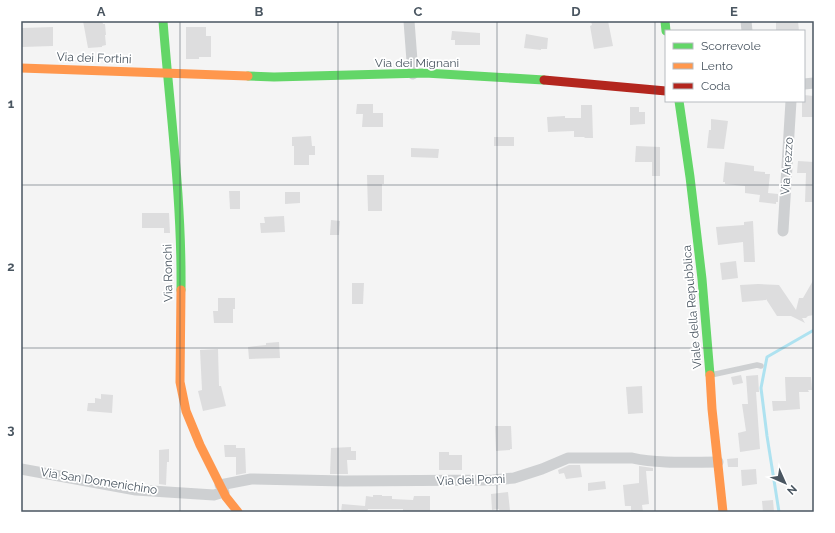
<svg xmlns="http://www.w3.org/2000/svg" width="835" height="533" font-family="Raleway,sans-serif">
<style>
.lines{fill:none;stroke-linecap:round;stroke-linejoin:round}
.stream{stroke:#aee2f0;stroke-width:3}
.building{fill:#ddddde}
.lane{stroke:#ced0d2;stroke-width:5.5}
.street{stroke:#ced0d2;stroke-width:11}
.fast{stroke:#63d668;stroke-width:9}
.slow{stroke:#ff974d;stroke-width:9}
.jam{stroke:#b3261e;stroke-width:9}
.grid{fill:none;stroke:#4a5661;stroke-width:1;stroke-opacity:0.55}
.labels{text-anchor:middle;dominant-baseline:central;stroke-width:3.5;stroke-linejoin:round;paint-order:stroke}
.street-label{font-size:12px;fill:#4a5661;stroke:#fff}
.neatline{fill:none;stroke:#4a5661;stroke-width:1.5}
.grid-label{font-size:13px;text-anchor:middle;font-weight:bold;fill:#4a5661}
</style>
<rect width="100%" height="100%" fill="#f4f4f4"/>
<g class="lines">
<path class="stream" d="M779,512L767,436L761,388L767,357L814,330"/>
</g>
<g class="building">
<path d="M83,21H102L103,24H105L106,35H105L106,45L102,46V47L88,48Z"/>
<path d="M591,21H608L613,46L594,49L590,26L592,25Z"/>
<path d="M789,21H798L799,31H776V22Z"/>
<path d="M53,27V46L22,47V28Z"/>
<path d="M186,27H206V36H211V57H199V59H186Z"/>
<path d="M452,31L480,33V45H455V40H451Z"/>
<path d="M526,34L548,38L547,49H541V50L524,48Z"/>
<path d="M804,95L814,96V117H802V101H804Z"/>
<path d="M357,104H373V113H383V127H362L363,114H356Z"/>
<path d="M581,105H592L593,138H585L584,137H574V131L548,132L547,117L565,116V118H581Z"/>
<path d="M630,107H639V112H645V124L630,125Z"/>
<path d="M711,119L728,121L724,149L707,148L709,130H711Z"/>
<path d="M311,136L312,146H315V155H309V165H294V146H292V137Z"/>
<rect x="494" y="137" width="20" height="9"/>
<path d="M636,146L660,147V176H652V162H635Z"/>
<path d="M411,148L439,149L438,158L411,157Z"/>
<path d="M798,161L814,162V202H805L806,173H797Z"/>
<path d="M725,162L754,166V171L765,172V174H770L768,193L778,194V202H776V204L759,202L760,195L745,193V186L725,184V182H723Z"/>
<path d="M367,175H384V184H382V211H368Z"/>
<path d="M229,191H240V209H230Z"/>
<path d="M285,192H300V203L285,204Z"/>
<path d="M142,213H169L170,233H164V228H142Z"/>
<path d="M284,216L285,232L261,233L260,223H265L264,217Z"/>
<path d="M331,220L340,221L339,235H330Z"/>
<path d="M753,221L755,262H744L743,242L718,245L716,227L744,225V222Z"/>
<path d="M736,261L738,278L722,280L720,263Z"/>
<path d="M814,279V315L808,316L806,318H802L805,323L791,316H777L766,299V300L742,302L740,285L758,284L779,285L796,310L799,298H803Z"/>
<path d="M352,283H364L363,304H352Z"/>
<path d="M218,298H235V309H233V323H214L213,311H218Z"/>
<path d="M279,342L280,358L249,359L248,347L266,345V343Z"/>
<path d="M218,349L219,386H221L226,406L203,411L198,391L202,390L200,350Z"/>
<path d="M741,375L743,383L733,385L731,377Z"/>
<path d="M758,375L759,392H756L760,449L740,452L738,433L746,431L742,404H748L746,376Z"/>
<path d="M785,377H811L812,390H808L809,392H799L800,409L773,411L772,401H786Z"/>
<path d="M642,386L643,413L628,414L626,387Z"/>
<path d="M101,394L113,395L112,413L87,411L88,403H95V398L101,399Z"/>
<path d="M495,426H511L512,449H510V450L496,451Z"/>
<path d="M224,445H236V448H245L246,473L236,475V457H225Z"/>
<path d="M351,447V451H356V460H347L348,474H330L331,448Z"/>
<path d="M169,449V462H167L166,485L159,484V450Z"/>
<path d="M439,452H449V455H462V470H439Z"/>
<path d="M738,458V467H728L727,459Z"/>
<path d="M569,465H580L582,477L566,479L564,473L559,474L558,470Z"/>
<path d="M639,466L653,468V471H646L649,504L642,505L643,512H631V506H625L623,485L639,483Z"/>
<path d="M756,469L757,484L742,486L741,470Z"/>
<path d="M605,481L606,489L588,491V483Z"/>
<path d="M508,492L510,511L500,512L499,509L492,510L491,494Z"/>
<path d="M373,495H382V496H392V499L413,500L414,496H430V511H424V512H403V509H368L367,512H341L342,504L365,506L366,496L373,497Z"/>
<path d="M773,500L774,512H763L762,501Z"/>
</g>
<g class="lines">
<path class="lane" d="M711,375L757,365L761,366"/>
<g class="street">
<path d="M409,21L413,74"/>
<path d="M746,21L747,31"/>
<path d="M804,84L814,83"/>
<path d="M783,231L791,101"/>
<path d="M21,469L136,490L214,495L224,492"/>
<path d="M220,485L251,479L344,481L493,480L514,478L542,469L568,458H632C659,464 690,462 718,462"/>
</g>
<g class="fast">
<path d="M163,21C170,111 182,200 181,290"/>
<path d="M665,21L666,31"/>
<path d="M248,76L274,77L425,73L544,80"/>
<path d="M679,101L690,177L702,279L710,375"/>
</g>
<g class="slow">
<path d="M21,68L248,76"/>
<path d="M181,290L180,382L186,411L200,445L226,497L238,512"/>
<path d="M710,375L712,409L723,512"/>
</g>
<path class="jam" d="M544,80L666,91"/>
</g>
<path class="grid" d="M180,21V512M338,21V512M497,21V512M655,21V512M21,185H814M21,348H814"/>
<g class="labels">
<g class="street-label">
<text transform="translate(94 58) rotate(2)">Via dei Fortini</text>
<text x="417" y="63">Via dei Mignani</text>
<text transform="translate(787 166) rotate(-86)">Via Arezzo</text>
<text transform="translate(168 273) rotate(-91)">Via Ronchi</text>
<text transform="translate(692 307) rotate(-95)">Viale della Repubblica</text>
<text transform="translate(471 480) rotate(-2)">Via dei Pomi</text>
<text transform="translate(99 481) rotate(9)">Via San Domenichino</text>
</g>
</g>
<rect width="835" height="533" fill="none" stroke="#ffffff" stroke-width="44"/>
<rect x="665" y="30" width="140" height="72" fill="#ffffff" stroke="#b7bbc0"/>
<rect x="673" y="43" width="20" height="6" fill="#63d668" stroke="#b7bbc0"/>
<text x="701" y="50" font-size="12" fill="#4a5661">Scorrevole</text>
<rect x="673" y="63" width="20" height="6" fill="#ff974d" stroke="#b7bbc0"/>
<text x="701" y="70" font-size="12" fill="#4a5661">Lento</text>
<rect x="673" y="83" width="20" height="6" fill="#b3261e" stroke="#b7bbc0"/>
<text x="701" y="90" font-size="12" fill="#4a5661">Coda</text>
<g transform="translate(785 483) rotate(135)" stroke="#ffffff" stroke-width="3" paint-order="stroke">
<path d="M0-3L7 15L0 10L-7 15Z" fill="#4a5661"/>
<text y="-6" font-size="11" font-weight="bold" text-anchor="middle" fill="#4a5661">N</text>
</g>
<rect x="22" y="22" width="791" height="489" class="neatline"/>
<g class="grid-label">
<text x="101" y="16">A</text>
<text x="259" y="16">B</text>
<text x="418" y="16">C</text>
<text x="576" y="16">D</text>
<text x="734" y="16">E</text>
<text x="11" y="108">1</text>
<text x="11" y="271">2</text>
<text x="11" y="434">3</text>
</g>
</svg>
